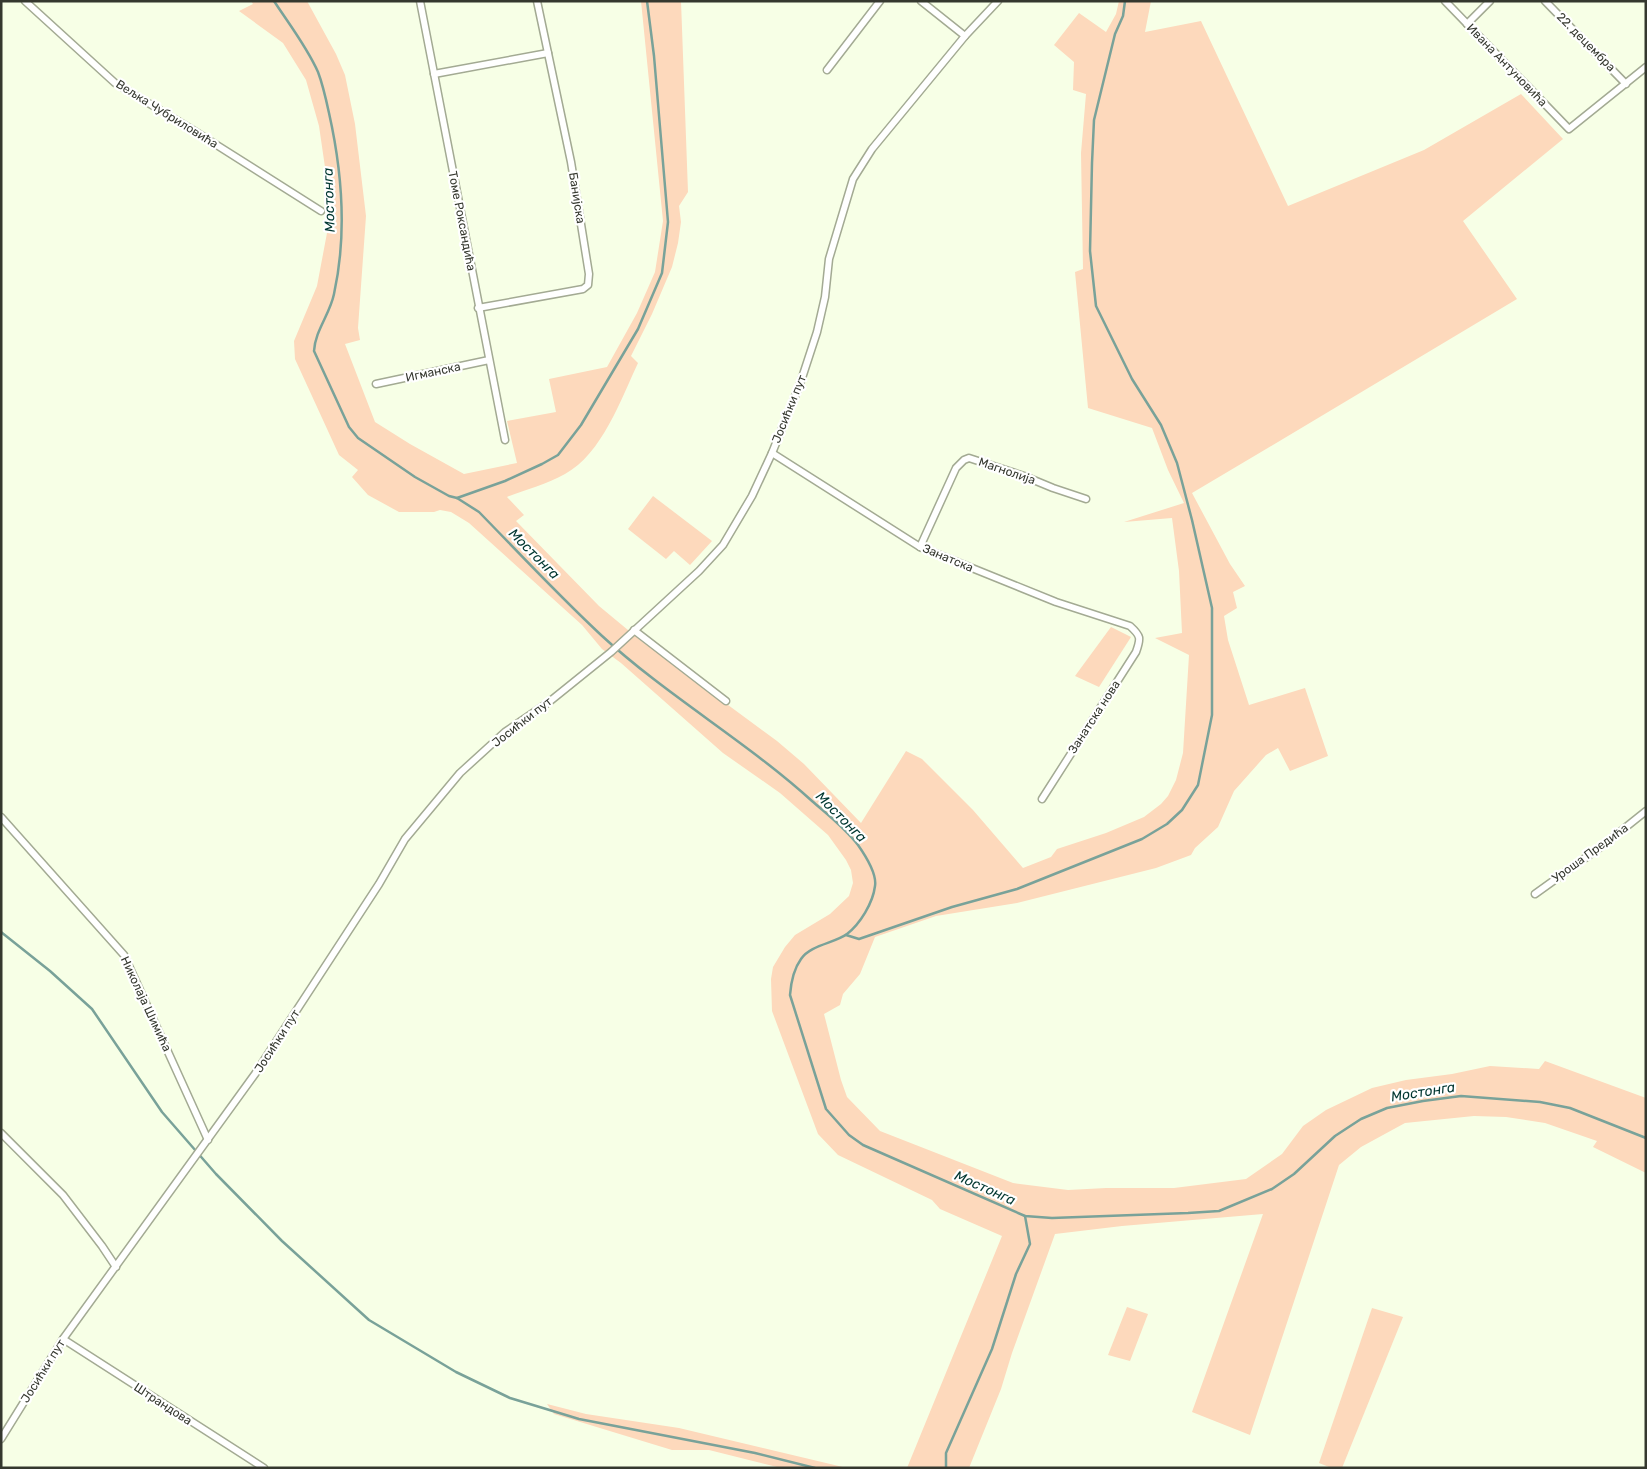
<svg xmlns="http://www.w3.org/2000/svg" width="1647" height="1469" font-family="Rubik,sans-serif">
<style>
.green{fill:#fdd9bc}
.lines{fill:none;stroke-linecap:round;stroke-linejoin:round}
.stream{stroke:#79a299;stroke-width:2.5}
.street-casing{stroke:#a3aa93;stroke-width:9}
.street{stroke:#fff;stroke-width:6}
.labels{text-anchor:middle;dominant-baseline:central;stroke-width:4.5;stroke-linejoin:round;paint-order:stroke}
.street-label{font-size:12px;fill:#35382f;stroke:#fff}
.water-label{font-size:14px;font-style:italic;fill:#003630;stroke:#fff}
</style>
<rect width="100%" height="100%" fill="#f7ffe6"/>
<g class="green">
<path d="M251,1H307L336,54L345,75L355,124L366,216L358,328L360,340L345,344L375,422L410,444L464,474L517,463L507,421L556,412L549,379L607,367L637,313L655,272L663,221L641,1H681L688,192L679,206L681,222L678,243L672,267L652,314L631,356L638,363C621,399 602,454 565,474C547,484 525,490 507,497L524,515L516,521L599,606L640,640L777,741L804,764L861,823L906,751L922,759L973,810L1023,868L1051,857L1057,849L1106,833L1144,817L1161,804L1168,796L1176,780L1183,753L1189,655L1155,638L1182,633L1179,571L1172,518L1124,522L1184,503L1168,470L1152,428L1088,408L1075,272L1083,269L1081,153L1086,94L1073,90L1074,62L1054,45L1079,13L1106,32L1116,14L1119,1H1151L1145,32L1201,21L1288,206L1424,150L1521,94L1563,139L1463,221L1517,299L1298,430L1192,493L1230,564L1245,586L1233,592L1237,608L1224,616L1228,640L1249,705L1305,688L1328,756L1290,771L1278,748L1266,755L1234,791L1218,827L1195,848L1191,855L1156,868L1017,903L936,916L875,937L860,974L843,994L840,1005L824,1014L841,1080L847,1097L880,1131L1013,1183L1068,1190L1106,1188H1174L1246,1179L1282,1154L1303,1126L1326,1110L1372,1088L1406,1080L1452,1074L1490,1066L1539,1069L1545,1061L1646,1098V1173L1593,1147L1597,1141L1545,1123L1506,1117L1474,1116L1405,1123L1361,1147L1339,1165L1250,1435L1192,1412L1263,1214L1122,1226L1055,1234L1012,1353L1001,1389L969,1468H907L1002,1236L940,1209L932,1200L838,1155L818,1134L772,1011L771,979L773,967L785,947L795,935L830,914L849,896L853,883L851,870L846,860L828,835L780,793L723,753L621,663L602,649L582,625L469,523L451,512L440,510L434,512H399L368,495L352,477L358,470L339,455L295,359L294,341L317,286L327,233L326,174L319,126L306,80L283,43L239,11L253,4Z"/>
<path d="M653,496L712,541L690,565L674,551L666,559L628,529Z"/>
<path d="M1111,627L1131,637L1099,687L1075,676Z"/>
<path d="M1127,1307L1148,1314L1130,1361L1108,1355Z"/>
<path d="M1372,1308L1403,1317L1342,1468L1329,1467L1319,1463Z"/>
<path d="M547,1404L586,1414L679,1428L847,1468H781L709,1450H672L554,1414Z"/>
</g>
<g class="lines">
<g class="stream">
<path d="M274,1C289,24 307,47 318,72C323,85 326,99 329,113C342,171 347,235 334,294C330,314 315,331 314,351L349,427L358,438L415,477L449,496L457,498L479,512C519,553 559,596 601,635C667,696 746,741 812,801C828,815 845,828 858,845C865,855 877,874 875,886C873,903 860,924 847,934C835,943 810,945 801,959C793,970 791,982 790,995L826,1109L849,1135L863,1145L1025,1216L1052,1218L1188,1213L1219,1211L1272,1189L1294,1174L1335,1136L1361,1119L1387,1108L1423,1101L1461,1096L1540,1102L1570,1108L1646,1138"/>
<path d="M457,498L505,481L542,464L558,455L581,425L638,329L662,273L668,222L654,56L647,1"/>
<path d="M1,932L50,971L92,1009L162,1112L216,1174L282,1241L369,1320L456,1372L510,1398L579,1419L755,1453L815,1468"/>
<path d="M846,935L859,939L952,907L1017,889L1142,839L1167,824L1182,810L1198,785L1212,715V608L1192,520L1177,463L1161,425L1132,379L1096,306L1090,251L1092,163L1094,120L1115,34L1123,16L1125,1"/>
<path d="M946,1468V1453L992,1349L1016,1274L1030,1244L1025,1216"/>
</g>
<defs>
<g id="street">
<path d="M25,1L115,83L193,130L321,211"/>
<path d="M420,1L505,440"/>
<path d="M921,1L965,36"/>
<path d="M1445,1L1569,129L1646,67"/>
<path d="M1545,1L1626,84"/>
<path d="M1467,24L1490,1"/>
<path d="M827,70L880,1"/>
<path d="M434,74L548,53"/>
<path d="M478,308L583,289L588,285L589,274L571,162L537,1"/>
<path d="M376,384L489,360"/>
<path d="M772,453L920,547L1056,602L1130,626C1141,636 1141,638 1136,652L1042,799"/>
<path d="M920,547L956,468L964,460L969,458L1024,476L1053,488L1086,499"/>
<path d="M634,630L726,701"/>
<path d="M1,817L124,955L208,1140"/>
<path d="M1535,894L1606,843L1646,811"/>
<path d="M1,1133L63,1195L102,1246L116,1267"/>
<path d="M63,1339L264,1468"/>
<path d="M1,1439L63,1339L255,1074L379,884L405,839L460,773L505,732L549,702L611,652L699,571L723,545L752,496L772,453L800,384L817,332L825,297L829,259L853,179L872,149L965,36L998,1"/>
</g>
</defs>
<use href="#street" class="street-casing"/>
<use href="#street" class="street"/>
</g>
<g class="labels">
<g class="street-label">
<text transform="translate(1586 42) rotate(45)">22. децембра</text>
<text transform="translate(1507 65) rotate(46)">Ивана Антуновића</text>
<text transform="translate(167 114) rotate(32)">Вељка Чубриловића</text>
<text transform="translate(577 198) rotate(81)">Банијска</text>
<text transform="translate(462 221) rotate(79)">Томе Роксандића</text>
<text transform="translate(433 372) rotate(-12)">Игманска</text>
<text transform="translate(789 409) rotate(-68)">Јосићки пут</text>
<text transform="translate(1007 471) rotate(19)">Магнолија</text>
<text transform="translate(948 558) rotate(23)">Занатска</text>
<text transform="translate(1094 717) rotate(-57)">Занатска нова</text>
<text transform="translate(522 722) rotate(-38)">Јосићки пут</text>
<text transform="translate(1590 853) rotate(-36)">Уроша Предића</text>
<text transform="translate(146 1004) rotate(65)">Николаја Шимића</text>
<text transform="translate(277 1041) rotate(-57)">Јосићки пут</text>
<text transform="translate(43 1371) rotate(-58)">Јосићки пут</text>
<text transform="translate(163 1404) rotate(33)">Штрандова</text>
</g>
<g class="water-label">
<text transform="translate(329 200) rotate(-92)">Мостонга</text>
<text transform="translate(534 554) rotate(45)">Мостонга</text>
<text transform="translate(841 817) rotate(45)">Мостонга</text>
<text transform="translate(1423 1092) rotate(-9)">Мостонга</text>
<text transform="translate(985 1188) rotate(24)">Мостонга</text>
</g>
</g>
<rect width="1647" height="1469" fill="none" stroke="#35382f" stroke-width="5"/>
</svg>
